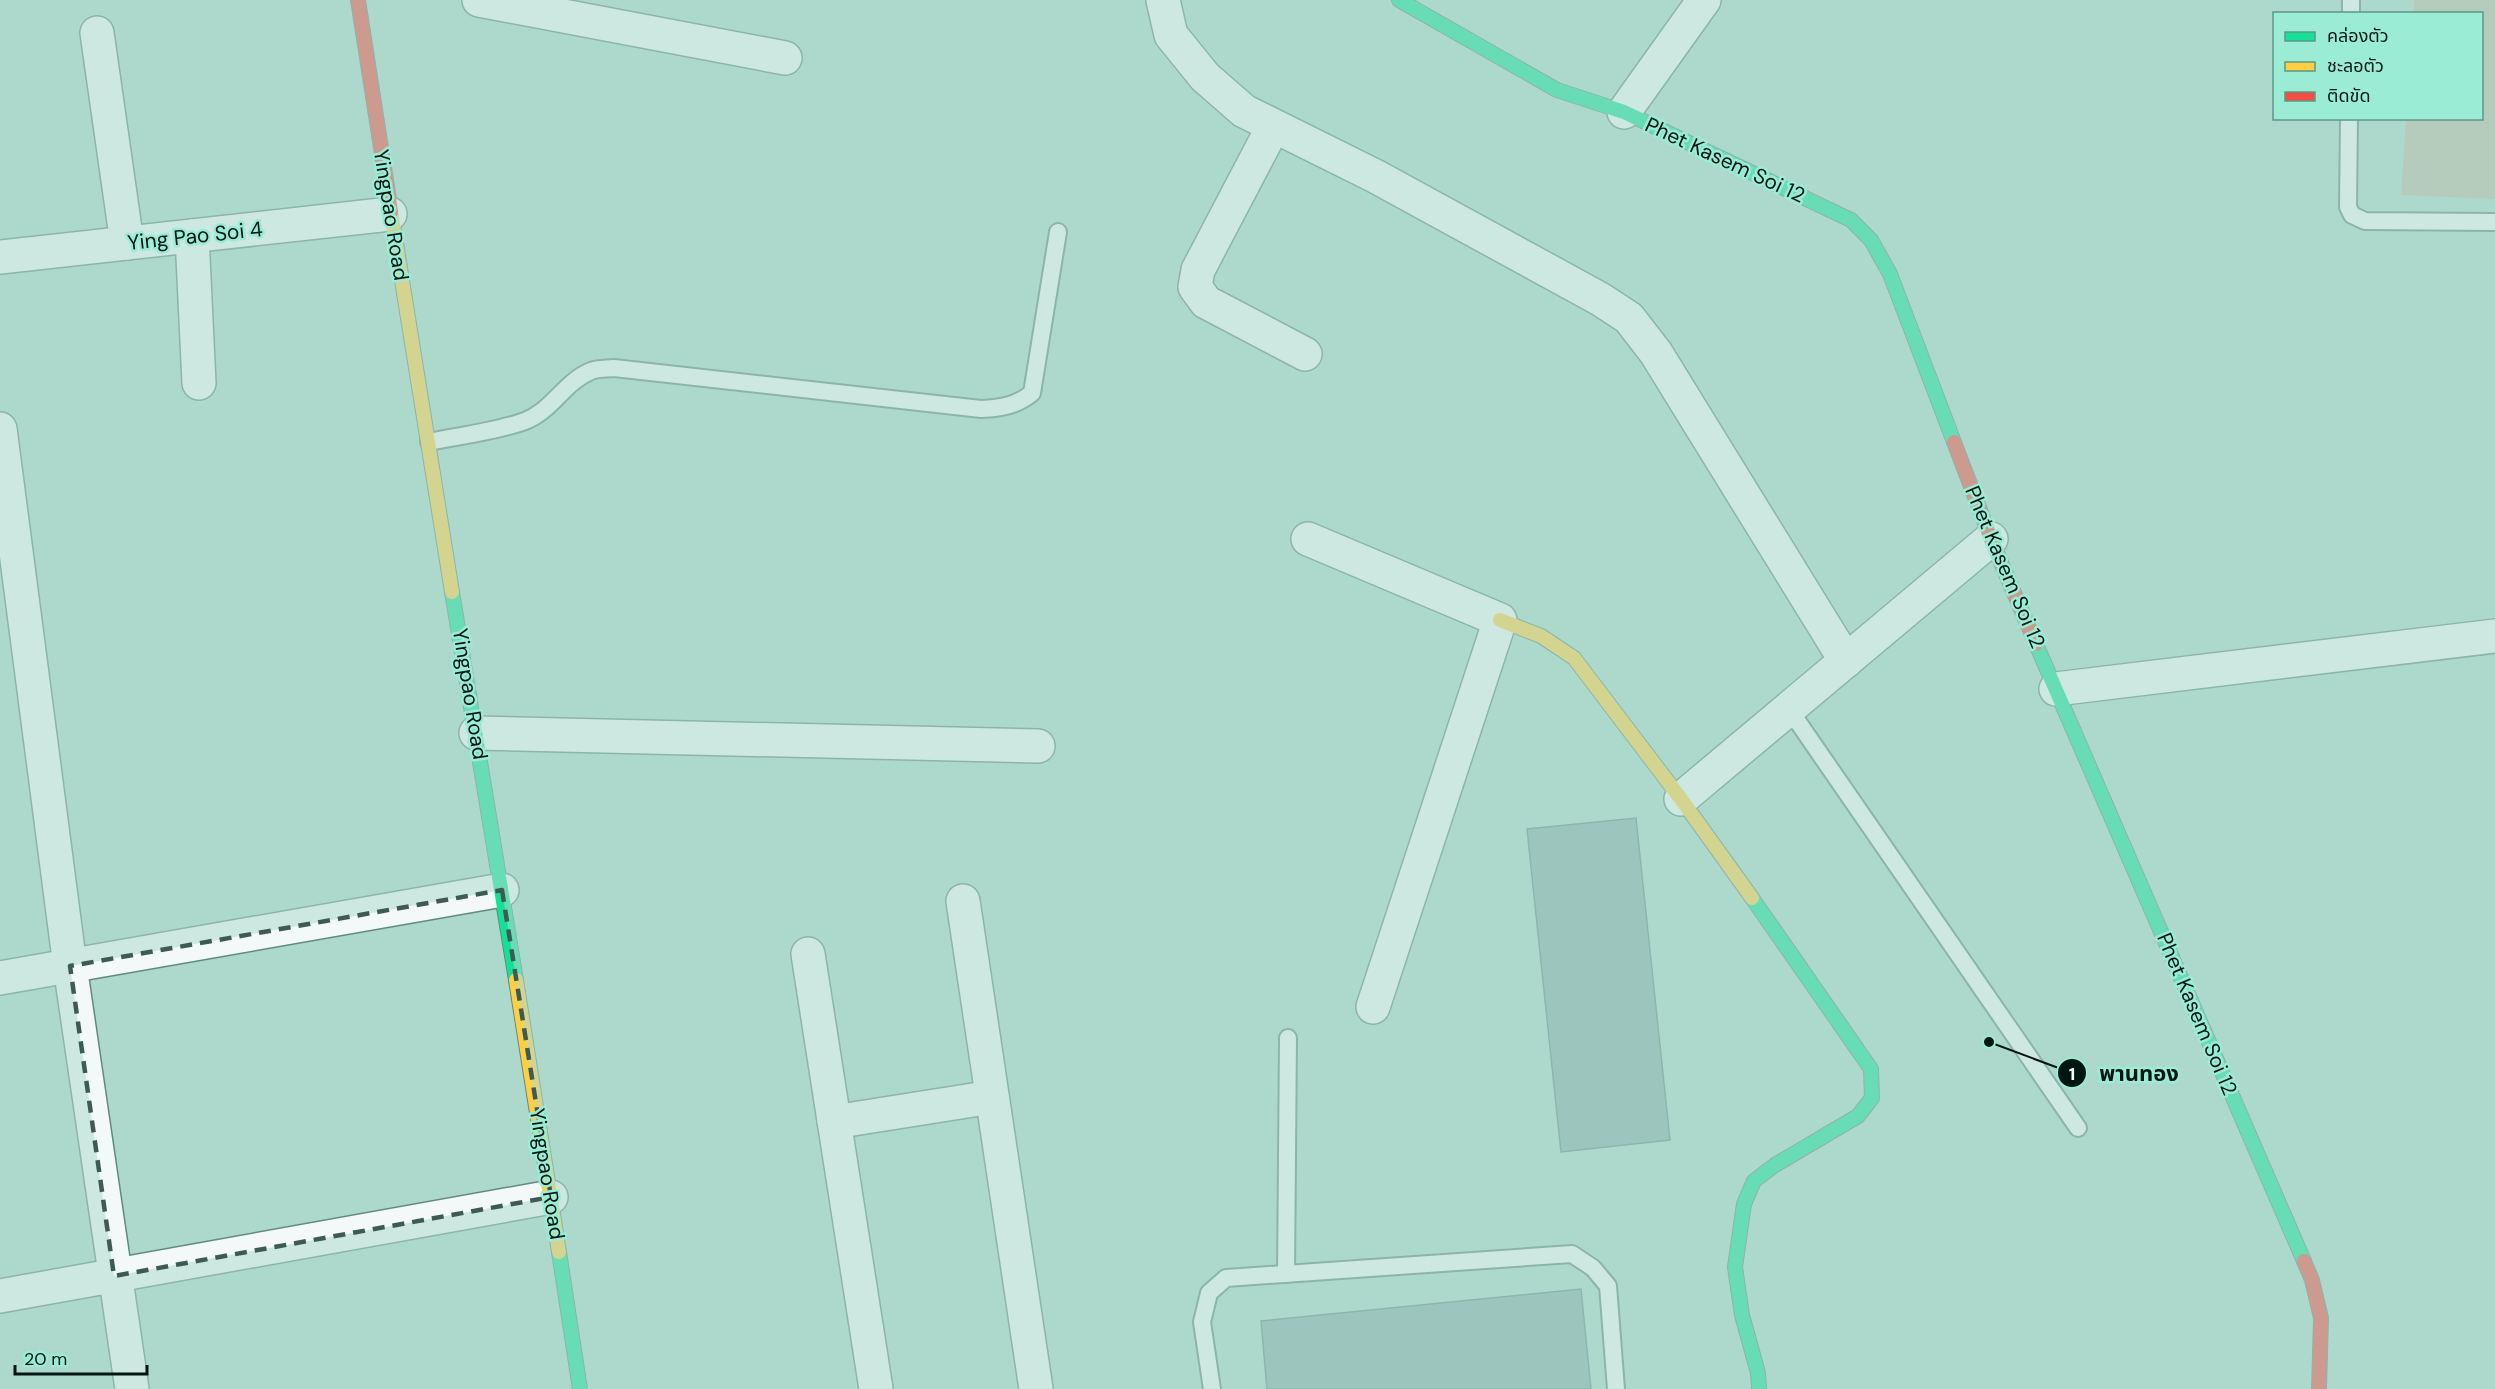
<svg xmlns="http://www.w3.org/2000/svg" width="2495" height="1389" font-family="'DM Sans','Noto Sans Thai',sans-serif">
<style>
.green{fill:#bebca9}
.building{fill:#88afa9;stroke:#638d87;stroke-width:1.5}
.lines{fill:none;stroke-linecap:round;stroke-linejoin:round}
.lane-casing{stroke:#628981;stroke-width:20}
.street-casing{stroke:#628981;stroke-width:36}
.fast-casing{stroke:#628981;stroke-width:16}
.slow-casing{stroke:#628981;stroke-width:16}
.jam-casing{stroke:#628981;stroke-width:16}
.lane{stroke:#f3f9f8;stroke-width:16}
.street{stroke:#f3f9f8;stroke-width:33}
.fast{stroke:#16e098;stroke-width:14}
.slow{stroke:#ffcf43;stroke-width:14}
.jam{stroke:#f24e42;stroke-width:14}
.marked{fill:none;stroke:#3d5b53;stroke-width:4.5;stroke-dasharray:12 8;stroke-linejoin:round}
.labels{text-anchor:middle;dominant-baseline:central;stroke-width:5;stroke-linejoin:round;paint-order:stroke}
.street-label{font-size:21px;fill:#001711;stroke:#9aecd5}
.leader{fill:none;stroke:#001711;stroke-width:2}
.callout-dot{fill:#001711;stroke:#9aecd5;stroke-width:2}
.mark-label{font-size:18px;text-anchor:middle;font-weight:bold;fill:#fff}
.callout-label{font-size:22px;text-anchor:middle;font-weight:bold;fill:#001711;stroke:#9aecd5;stroke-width:5;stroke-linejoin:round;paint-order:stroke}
</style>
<rect width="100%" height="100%" fill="#add9cd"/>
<path class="green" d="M2414,0H2495V199L2401,195L2406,119L2482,118V14L2413,13Z"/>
<g class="building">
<path d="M1636,818L1670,1140L1561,1152L1527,829Z"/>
<path d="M1581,1289L1591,1389H1267L1261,1321Z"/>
</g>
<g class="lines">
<defs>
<g id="lane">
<path d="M2351,14V0"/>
<path d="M2349,118L2348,207L2352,215L2365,221L2495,222"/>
<path d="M429,442C458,436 498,431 525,421C552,411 564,382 591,371C598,368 607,369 614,368L981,409C1001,408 1016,406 1032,393L1058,232"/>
<path d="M1789,709L2078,1128"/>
<path d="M1286,1274L1288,1038"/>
<path d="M1212,1389L1202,1322L1209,1293L1226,1278L1572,1254L1593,1268L1608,1286L1616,1389"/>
</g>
<g id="street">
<path d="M479,0L785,58"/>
<path d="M1163,0L1171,35L1205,77L1244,111L1375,176L1600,299L1629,318L1656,353L1846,661"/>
<path d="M97,33L127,243"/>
<path d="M1624,112L1704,0"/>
<path d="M1273,127L1198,270L1195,287L1206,302L1305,354"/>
<path d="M192,236L199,383"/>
<path d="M0,257L390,214"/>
<path d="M0,429L70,966L132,1389"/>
<path d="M1308,539L1500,620L1373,1007"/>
<path d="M2056,689L2495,636"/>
<path d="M476,733L1038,746"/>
<path d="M1681,799L1991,539"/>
<path d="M963,901L1036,1389"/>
<path d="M808,954L876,1389"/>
<path d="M0,978L502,890"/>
<path d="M834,1122L992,1097"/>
<path d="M0,1296L551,1197"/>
</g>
<g id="fast">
<path d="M1399,0L1557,90L1624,112L1851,220L1871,240L1890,274L1954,442"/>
<path d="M452,592L516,980"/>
<path d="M2036,644L2304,1261"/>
<path d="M1752,898L1871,1069L1872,1098L1858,1116L1775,1165L1754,1181L1744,1204L1735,1267L1742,1315L1758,1373L1759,1389"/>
<path d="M559,1252L580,1389"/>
</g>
<g id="slow">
<path d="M391,212L452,592"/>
<path d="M1500,620L1541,636L1574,658L1681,799L1752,898"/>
<path d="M516,980L559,1252"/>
</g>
<g id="jam">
<path d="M358,0L391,212"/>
<path d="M1954,442L1991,539L2036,644"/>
<path d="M2304,1261L2312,1280L2321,1318L2319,1389"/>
</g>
</defs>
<use href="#lane" class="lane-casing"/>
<use href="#street" class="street-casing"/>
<use href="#fast" class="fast-casing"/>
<use href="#slow" class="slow-casing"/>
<use href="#jam" class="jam-casing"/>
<use href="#lane" class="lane"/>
<use href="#street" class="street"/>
<use href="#fast" class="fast"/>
<use href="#slow" class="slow"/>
<use href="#jam" class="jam"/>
</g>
<path d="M0 0H2495V1389H0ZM502,890L551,1197L114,1276L70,966Z" fill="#add9cd" fill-opacity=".55" fill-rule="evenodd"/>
<path class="marked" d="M502,890L551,1197L114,1276L70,966Z"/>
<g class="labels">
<g class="street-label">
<text transform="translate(1725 160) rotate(25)">Phet Kasem Soi 12</text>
<text transform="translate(391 215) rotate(81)">Yingpao Road</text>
<text transform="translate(195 236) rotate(-6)">Ying Pao Soi 4</text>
<text transform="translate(2005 567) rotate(67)">Phet Kasem Soi 12</text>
<text transform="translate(470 694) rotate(81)">Yingpao Road</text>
<text transform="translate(2197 1014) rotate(67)">Phet Kasem Soi 12</text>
<text transform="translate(547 1174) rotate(81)">Yingpao Road</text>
</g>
</g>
<path class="leader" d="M1989 1042L2072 1073"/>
<g class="callout-dot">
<circle cx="1989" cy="1042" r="6"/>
<circle cx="2072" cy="1073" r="15"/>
</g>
<g class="mark-label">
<text x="2072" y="1080">1</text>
</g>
<g class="callout-label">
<text x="2139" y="1081">พานทอง</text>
</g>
<rect x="2273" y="12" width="210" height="108" fill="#9aecd5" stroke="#5c9787" stroke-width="1.5"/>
<rect x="2285" y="32" width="30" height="9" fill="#16e098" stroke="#5c9787" stroke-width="1.5"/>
<text x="2327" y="42" font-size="18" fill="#001711">คล่องตัว</text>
<rect x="2285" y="62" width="30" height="9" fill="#ffcf43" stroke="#5c9787" stroke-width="1.5"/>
<text x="2327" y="72" font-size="18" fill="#001711">ชะลอตัว</text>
<rect x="2285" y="92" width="30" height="9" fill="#f24e42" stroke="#5c9787" stroke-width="1.5"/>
<text x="2327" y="102" font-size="18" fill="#001711">ติดขัด</text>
<path d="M15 1365v9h132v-9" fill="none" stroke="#001711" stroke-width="3"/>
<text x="24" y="1365" font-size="18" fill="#001711" stroke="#9aecd5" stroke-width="4.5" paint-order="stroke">20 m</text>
</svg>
